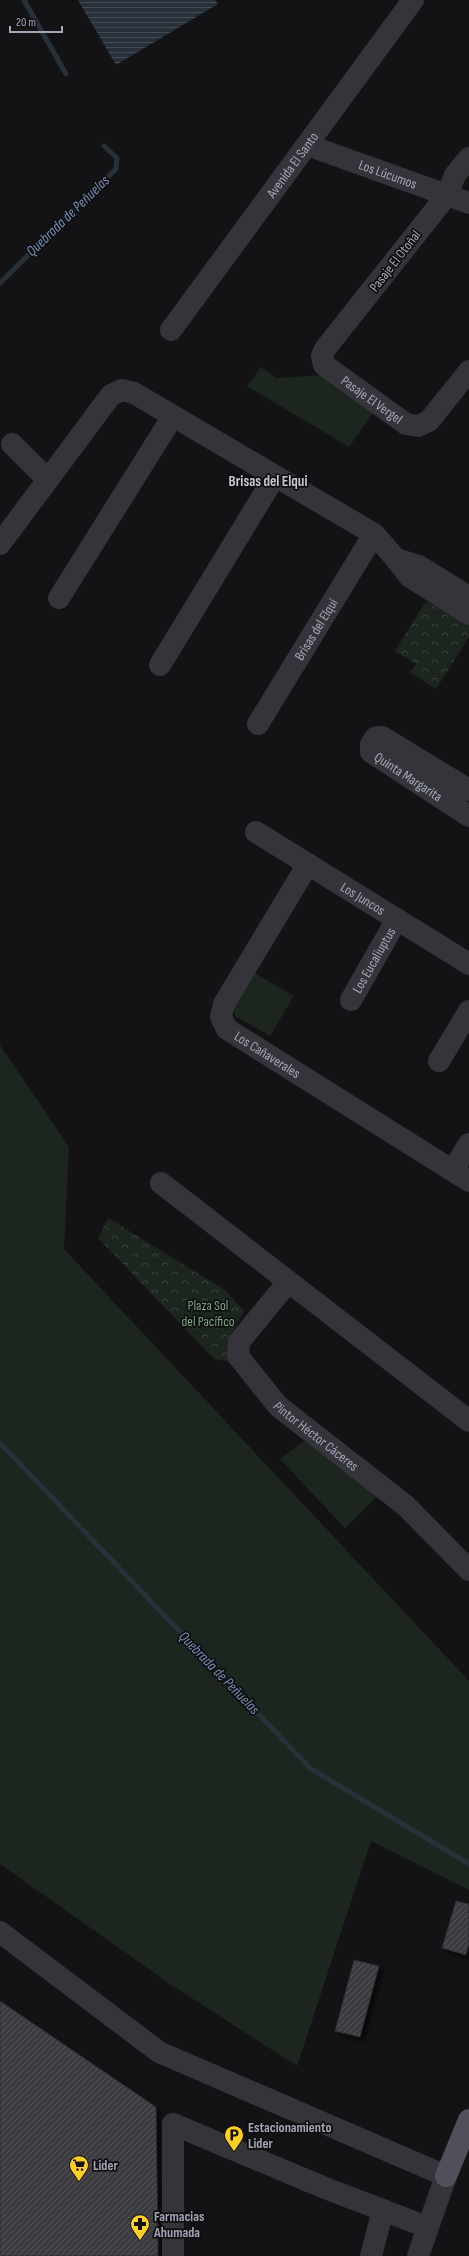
<svg xmlns="http://www.w3.org/2000/svg" width="469" height="2256" font-family="'Sofia Sans Condensed',sans-serif">
<style>
.grass{fill:#1d251f}
.park{fill:url(#park-crowns)}
.water{fill:url(#water-rules)}
.lines{fill:none;stroke-linecap:round;stroke-linejoin:round}
.stream{stroke:#28303a;stroke-width:5}
.building{fill:url(#building-hatch);stroke:#2d2d31;filter:url(#shadow)}
.minor{stroke:#34343a;stroke-width:22}
.major{stroke:#4f505a;stroke-width:22}
.labels{text-anchor:middle;dominant-baseline:central;stroke-width:3.5;stroke-linejoin:round;paint-order:stroke}
.street-label{font-size:14px;fill:#a3a7b7;stroke:#0e0e10}
.park-label{font-size:14px;fill:#78a480;stroke:#0e0e10}
.poi-label{font-size:14px;font-weight:bold;fill:#a3a7b7;stroke:#0e0e10;text-anchor:start}
.water-label{font-size:15px;font-style:italic;fill:#7690b6;stroke:#0e0e10}
.neighbourhood-label{font-size:15px;font-weight:bold;fill:#c5c7d2;stroke:#0e0e10}
</style>
<defs>
<pattern id="park-crowns" width="20" height="18" patternUnits="userSpaceOnUse"><rect width="20" height="18" fill="#1d251f"/><path d="M2 6a3 3 0 1 1 6 0M12 15a3 3 0 1 1 6 0" fill="none" stroke="#3b423d"/></pattern>
<pattern id="water-rules" width="6" height="5" patternUnits="userSpaceOnUse"><rect width="6" height="5" fill="#28303a"/><path d="M0 2.5h6" fill="none" stroke="#444b54"/></pattern>
<pattern id="building-hatch" width="6" height="6" patternUnits="userSpaceOnUse"><rect width="6" height="6" fill="#3a3b40"/><path d="M-1 1l2-2M0 6l6-6M5 7l2-2" fill="none" stroke="#535459"/></pattern>
<filter id="shadow"><feDropShadow dx="3.5" dy="3.5" stdDeviation="2" flood-color="#0009"/></filter>
</defs>
<rect width="100%" height="100%" fill="#131315"/>
<g class="grass">
<path d="M261,367L276,378L327,375L376,409L349,447L247,386Z"/>
<path d="M253,972L294,996L270,1036L235,1016L234,1005Z"/>
<path d="M0,1045L69,1147L64,1249L469,1681V1890L371,1841L297,2066L170,1984L0,1864Z"/>
<path d="M304,1441L379,1494L345,1528L280,1459Z"/>
</g>
<g class="park">
<path d="M426,601L469,625V637L436,689L410,672L416,664L395,651Z"/>
<path d="M108,1218L225,1290L244,1311L229,1338L228,1361L214,1359L98,1238Z"/>
</g>
<path class="water" d="M78,0H215L218,4L116,65Z"/>
<g class="lines">
<g class="stream">
<path d="M24,0L66,74"/>
<path d="M0,283L116,169L117,158L104,146"/>
<path d="M0,1443L310,1768L469,1864"/>
</g>
</g>
<g class="building">
<path d="M456,1901L469,1904V1943L466,1955L442,1948Z"/>
<path d="M354,1960L379,1966L360,2037L335,2031Z"/>
<path d="M0,2001L156,2107L158,2256H0Z"/>
</g>
<g class="lines">
<g class="minor">
<path id="s1" d="M307,145L469,203"/>
<path id="s2" d="M469,158L455,175L447,195L325,349L322,356L324,365L406,424L418,426L429,421L469,371"/>
<path id="s3" d="M171,330L413,0"/>
<path d="M12,444L48,480"/>
<path d="M0,544L111,395L122,390L134,393L374,534L396,559"/>
<path d="M469,597L419,566L396,559L410,577L469,614"/>
<path d="M59,598L173,416"/>
<path d="M160,665L275,476"/>
<path id="s4" d="M258,724L374,534"/>
<path id="s5" d="M469,790L382,737L375,738L371,744V752L469,816"/>
<path id="s6" d="M256,832L469,964"/>
<path id="s7" d="M308,864L224,1004L221,1017L227,1029L469,1181"/>
<path id="s8" d="M351,1000L397,919"/>
<path d="M439,1061L469,1011"/>
<path d="M453,1170L469,1144"/>
<path d="M161,1183L469,1421"/>
<path id="s9" d="M288,1282L239,1342L238,1356L278,1406L406,1506L469,1570"/>
<path d="M0,1932L159,2052L446,2176L418,2256"/>
<path d="M173,2256V2124L325,2188L427,2227"/>
<path d="M371,2256L383,2210"/>
</g>
<path class="major" d="M446,2176L469,2120"/>
</g>
<defs>
<symbol id="parking-pin" viewBox="-11 -11 22 30"><path d="M0 17L-7.5 6A9.5 9.5 0 1 1 7.5 6Z" fill="#ffcf21" stroke="#0e0e10"/><path d="M-3.5-5.5H1a3.5 3.5 0 0 1 0 7H-1V5.5H-3.5ZM-1-3.4V-.6H.8a1.4 1.4 0 0 0 0-2.8Z" fill="#111"/></symbol>
<symbol id="supermarket-pin" viewBox="-11 -11 22 30"><path d="M0 17L-7.5 6A9.5 9.5 0 1 1 7.5 6Z" fill="#ffcf21" stroke="#0e0e10"/><path d="M-6-5.5h2.5l.6 2H6L4.5 2H-2.5L-4.4-4H-6ZM-1.5 3.2a1.3 1.3 0 1 0 .1 0ZM3 3.2a1.3 1.3 0 1 0 .1 0Z" fill="#111"/></symbol>
<symbol id="pharmacy-pin" viewBox="-11 -11 22 30"><path d="M0 17L-7.5 6A9.5 9.5 0 1 1 7.5 6Z" fill="#ffcf21" stroke="#0e0e10"/><path d="M-2-6h4v4h4v4h-4v4h-4v-4h-4v-4h4Z" fill="#111"/></symbol>
</defs>
<g fill-rule="evenodd">
<use href="#parking-pin" x="223" y="2124" width="22" height="30"/>
<use href="#supermarket-pin" x="68" y="2154" width="22" height="30"/>
<use href="#pharmacy-pin" x="129" y="2213" width="22" height="30"/>
</g>
<g class="labels">
<g class="street-label">
<text stroke="none"><textPath href="#s3" startOffset="205">Avenida El Santo</textPath></text>
<text stroke="none"><textPath href="#s1" startOffset="86">Los Lúcumos</textPath></text>
<text transform="translate(395 261) rotate(-52)">Pasaje El Otoñal</text>
<text stroke="none"><textPath href="#s2" startOffset="316">Pasaje El Vergel</textPath></text>
<text stroke="none"><textPath href="#s4" startOffset="111">Brisas del Elqui</textPath></text>
<text stroke="none"><textPath href="#s5" startOffset="169">Quinta Margarita</textPath></text>
<text stroke="none"><textPath href="#s6" startOffset="126">Los Juncos</textPath></text>
<text stroke="none"><textPath href="#s8" startOffset="46">Los Eucaliuptus</textPath></text>
<text stroke="none"><textPath href="#s7" startOffset="238">Los Cañaverales</textPath></text>
<text stroke="none"><textPath href="#s9" startOffset="204">Pintor Héctor Cáceres</textPath></text>
</g>
<g class="park-label">
<text x="208" y="1305">Plaza Sol<tspan x="208" dy="16">del Pacífico</tspan></text>
</g>
<g class="poi-label">
<text x="248" y="2127">Estacionamiento<tspan x="248" dy="16">Lider</tspan></text>
<text x="93" y="2165">Lider</text>
<text x="154" y="2216">Farmacias<tspan x="154" dy="16">Ahumada</tspan></text>
</g>
<g class="water-label">
<text transform="translate(68 216) rotate(-44)">Quebrada de Peñuelas</text>
<text transform="translate(219 1673) rotate(46)">Quebrada de Peñuelas</text>
</g>
<g class="neighbourhood-label">
<text x="268" y="481">Brisas del Elqui</text>
</g>
</g>
<path d="M10 26v6h52v-6" fill="none" stroke="#a3a7b7" stroke-width="2"/>
<text x="16" y="26" font-size="12" fill="#a3a7b7" stroke="#0e0e10" stroke-width="3" paint-order="stroke">20 m</text>
</svg>
